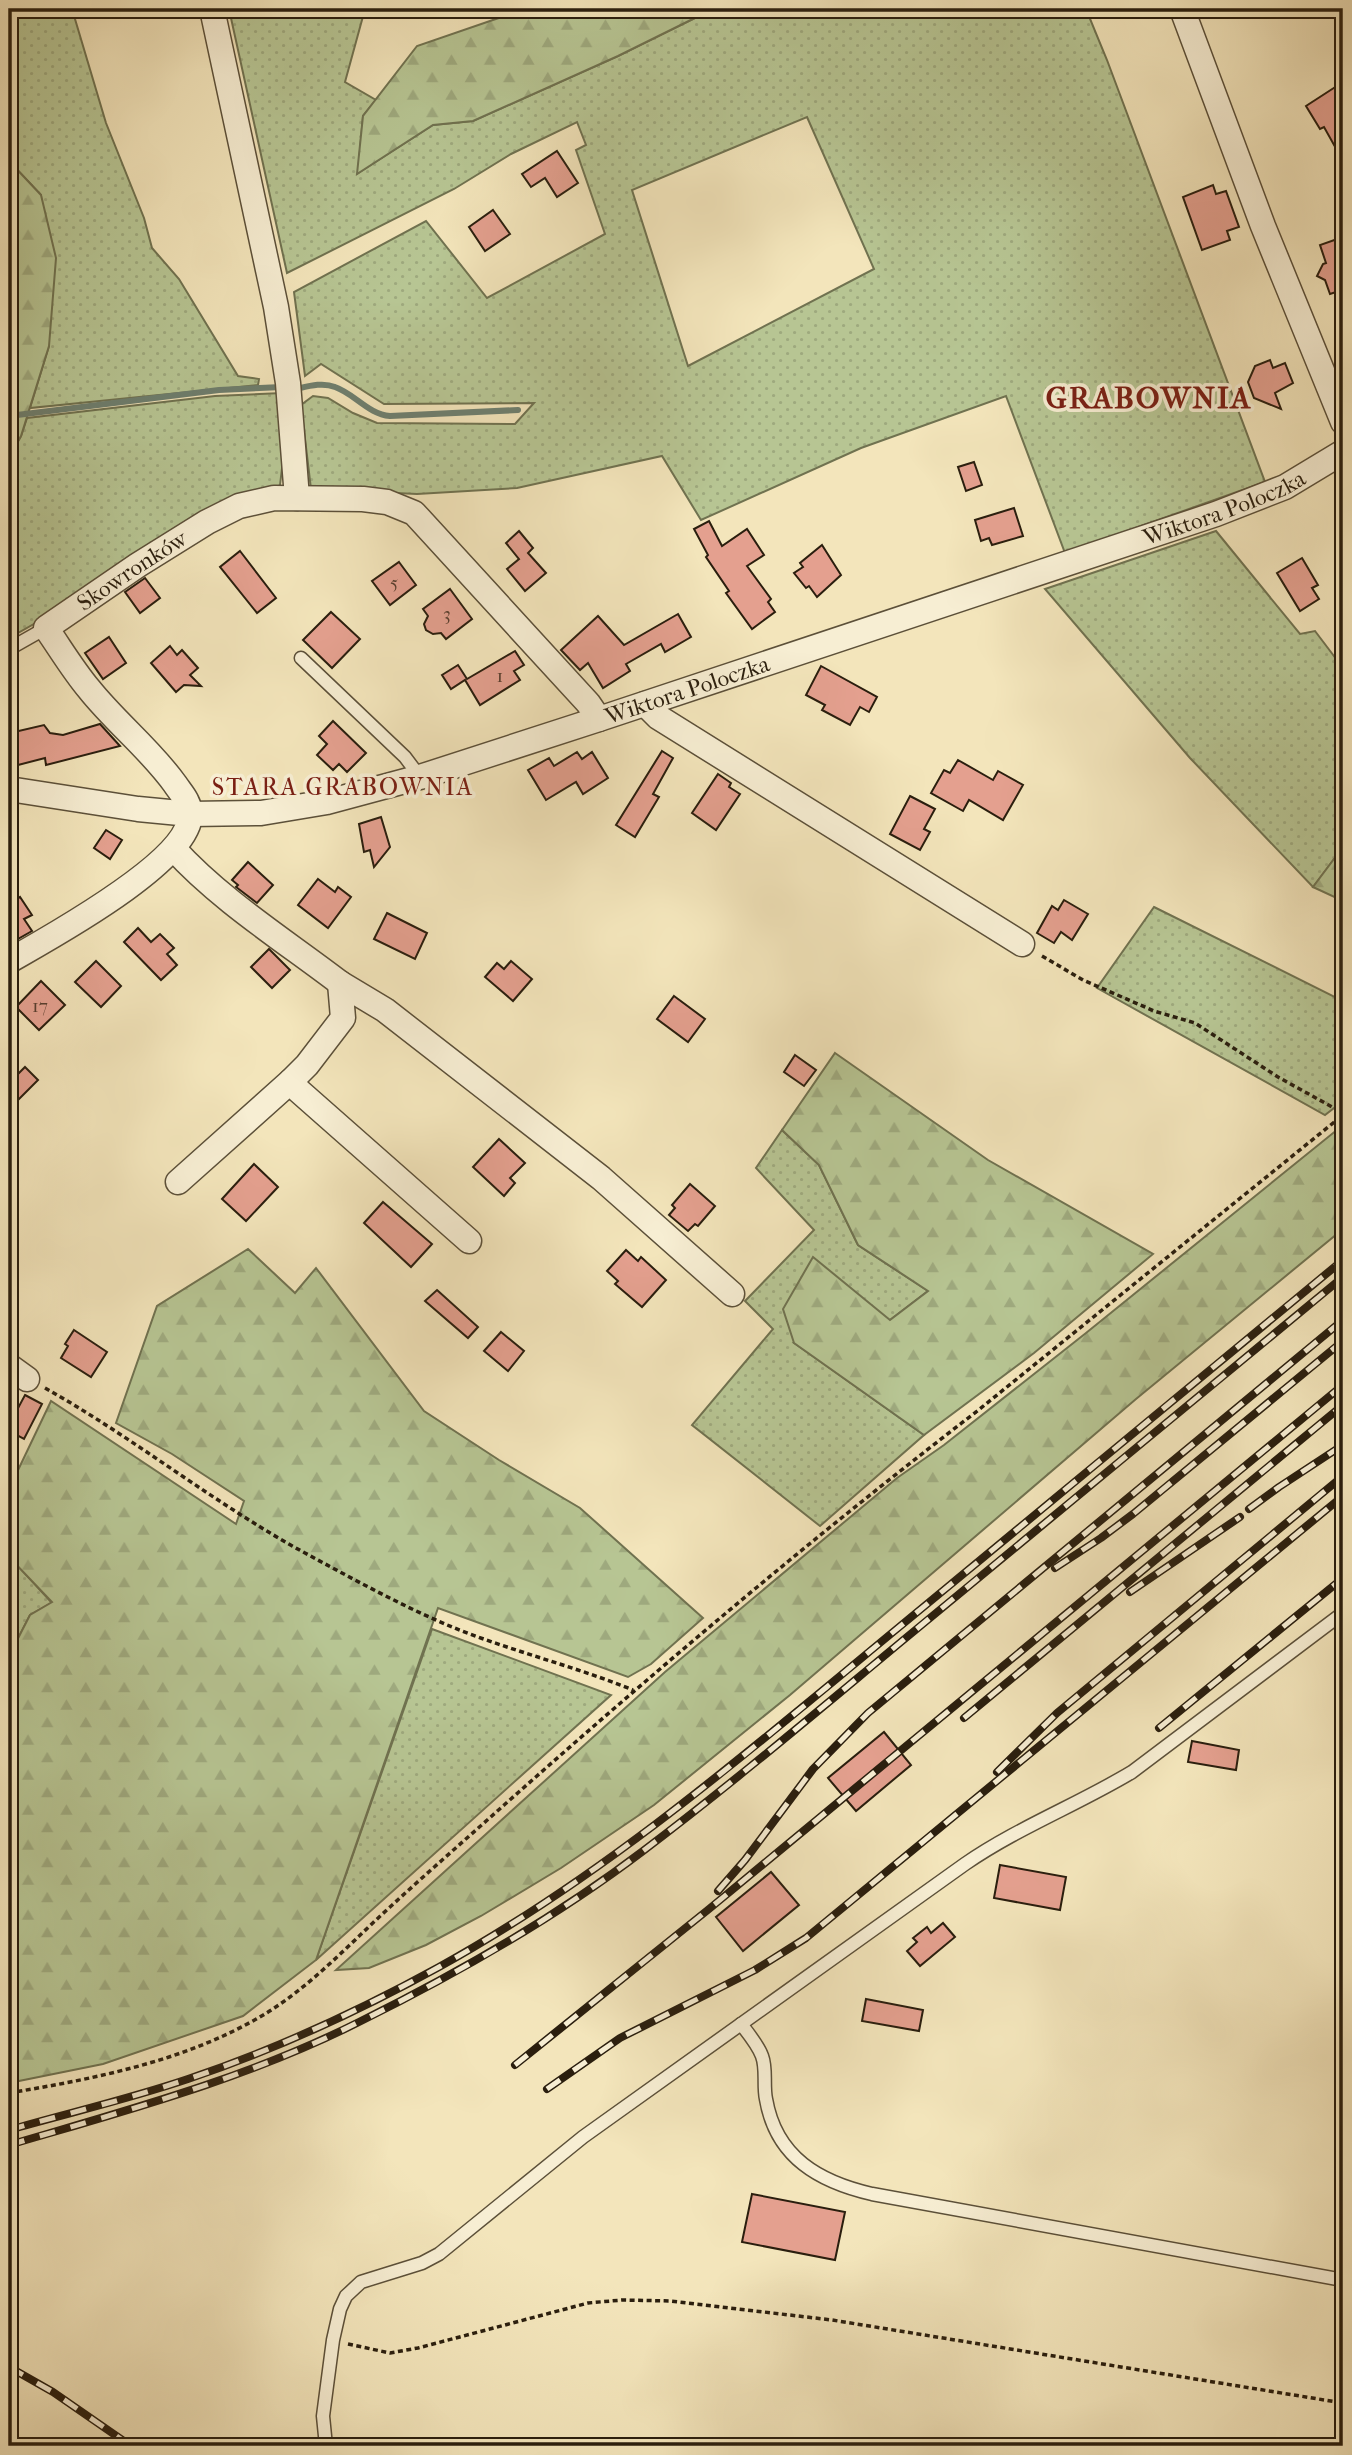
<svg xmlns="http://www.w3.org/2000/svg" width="1352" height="2455" font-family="'IM FELL French Canon',serif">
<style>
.grass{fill:url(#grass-dots);stroke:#707250;stroke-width:2;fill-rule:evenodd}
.forest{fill:url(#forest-firs);stroke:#707250;stroke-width:2}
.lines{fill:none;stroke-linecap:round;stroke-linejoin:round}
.stream{stroke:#6e7f6f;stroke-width:6}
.building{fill:#e4a08f;stroke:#2a1e0e;stroke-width:2}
.service-casing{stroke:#5c5039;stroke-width:15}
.minor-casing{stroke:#5c5039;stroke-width:27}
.path{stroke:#2a1e0e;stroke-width:3.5;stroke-dasharray:5 3.5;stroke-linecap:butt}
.service{stroke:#f7eed3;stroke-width:12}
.minor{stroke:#f7eed3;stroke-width:24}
.rail-casing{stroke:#2a1e0e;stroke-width:8}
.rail{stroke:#f7eed3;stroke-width:5;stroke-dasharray:16;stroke-linecap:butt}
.labels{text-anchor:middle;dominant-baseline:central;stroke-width:7;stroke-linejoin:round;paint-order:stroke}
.number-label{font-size:19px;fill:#583e2e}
.street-label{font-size:23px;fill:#2a1e0e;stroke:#f7eed3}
.neighbourhood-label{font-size:24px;letter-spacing:2px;fill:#7a1f14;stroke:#f7eed3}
.district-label{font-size:30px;font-weight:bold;letter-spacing:2px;fill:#7a1f14;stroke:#f7eed3}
</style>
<defs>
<pattern id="grass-dots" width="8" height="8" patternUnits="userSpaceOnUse" patternTransform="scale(1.75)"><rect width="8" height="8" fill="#b7c593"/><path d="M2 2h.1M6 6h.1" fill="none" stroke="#9ea97e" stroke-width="1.8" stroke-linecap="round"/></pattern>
<pattern id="forest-firs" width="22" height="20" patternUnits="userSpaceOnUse" patternTransform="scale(1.75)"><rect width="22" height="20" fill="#b7c593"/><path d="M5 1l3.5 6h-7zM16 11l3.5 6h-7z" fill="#9ea97e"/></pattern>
</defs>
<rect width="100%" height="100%" fill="#f3e5bb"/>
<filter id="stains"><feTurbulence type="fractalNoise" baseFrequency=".00286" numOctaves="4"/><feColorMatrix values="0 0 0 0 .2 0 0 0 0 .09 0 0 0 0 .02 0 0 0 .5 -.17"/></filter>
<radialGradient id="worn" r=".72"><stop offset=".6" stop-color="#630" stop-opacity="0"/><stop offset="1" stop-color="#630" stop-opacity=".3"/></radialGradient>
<g class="grass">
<path d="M9,9H72L106,123L144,218L152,248L179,279L238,376L259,379L258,385L30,408L49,346L41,195L9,161Z"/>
<path d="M229,9H365L345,82L376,100L363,116L358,173L433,125L473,121L618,56L713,9H1086L1107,60L1265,482L1065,553L1006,396L861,448L701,520L662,456L517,488L417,494L311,489L301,405L313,396L328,398L353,413L377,423L515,424L534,403L384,404L321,364L305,376L294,292L426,221L487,298L605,234L576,150L586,145L577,122L511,154L454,189L287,273ZM807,117L874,269L688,366L632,190Z"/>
<path d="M282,393L283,460L280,485L9,638V457L21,436L27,418L215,396Z"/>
<path d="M1216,531L1300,634L1315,631L1343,668V847L1313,887L1190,758L1045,589Z"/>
<path d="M1154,907L1343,1001V1101L1325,1115L1097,988Z"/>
<path d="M782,1130L819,1165L858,1245L928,1291L890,1320L794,1343L924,1435L820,1526L692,1425L773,1329L745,1301L814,1230L756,1168Z"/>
<path d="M9,1556L52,1603L30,1615L9,1656Z"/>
<path d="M432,1629L611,1695L316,1960Z"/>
</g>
<g class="forest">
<path d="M525,9H713L618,56L473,121L433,125L357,174L363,116L417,46Z"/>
<path d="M9,161L41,195L56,258L49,346L21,436L9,457Z"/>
<path d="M1343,847V901L1313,887Z"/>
<path d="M835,1053L988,1160L1153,1254L1034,1353L924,1435L794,1343L783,1309L813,1257L890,1320L928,1291L858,1245L819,1165L782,1130Z"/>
<path d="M1343,1125V1229L1136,1399L790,1695L654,1805L561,1868L481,1916L426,1945L369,1968L336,1970L665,1672L897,1478L944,1445L1086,1333Z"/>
<path d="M248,1249L295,1293L316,1268L424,1411L499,1460L580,1508L703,1618L651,1664L628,1677L438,1608L316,1960L243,2016L103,2064L9,2083V1656L30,1615L52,1602L9,1557V1489L51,1401L236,1524L244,1501L172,1454L116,1423L157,1306Z"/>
</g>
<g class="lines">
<g class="stream">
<path d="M296,389C309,386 323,382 335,387C355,394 368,414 390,416L518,410"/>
<path d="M9,416L219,390L282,387"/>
</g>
</g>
<g class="building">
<path d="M1343,82V161L1324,127L1320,129L1306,106Z"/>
<path d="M557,151L578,183L557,197L545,178L531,187L522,174Z"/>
<path d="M1213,185L1216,194L1226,191L1239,227L1227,231L1230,240L1202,250L1183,197Z"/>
<path d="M493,210L510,234L485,251L469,227Z"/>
<path d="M1343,237V305L1340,306L1336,292L1330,294L1325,280L1317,276L1323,264L1326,263L1320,245Z"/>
<path d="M1270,360L1273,368L1285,363L1293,383L1275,393L1281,409L1254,398L1248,382L1255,366Z"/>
<path d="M974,462L982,485L966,491L958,467Z"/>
<path d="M1014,508L1023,536L992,545L989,538L981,541L975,520Z"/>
<path d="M709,521L722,546L747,529L764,555L747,566L771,599L768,602L775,612L752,629L726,593L729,591L706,557L708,555L694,529Z"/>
<path d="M519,531L533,548L528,553L546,573L525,591L507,569L519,559L506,543Z"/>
<path d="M822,545L841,575L817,597L809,586L806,588L794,573L803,567L800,563Z"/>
<path d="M240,551L276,598L257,613L220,567Z"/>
<path d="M1302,558L1318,585L1312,588L1319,599L1300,611L1277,573Z"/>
<path d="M399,562L416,585L390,605L372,581Z"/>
<path d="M145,578L160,598L140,613L125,592Z"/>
<path d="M450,589L472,619L446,639L441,633L433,634L426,630L424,624L428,616L423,609Z"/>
<path d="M331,612L360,639L332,668L303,640Z"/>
<path d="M678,614L691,637L665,652L661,644L626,664L630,671L603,688L588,663L580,670L561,650L598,616L624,645Z"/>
<path d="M109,637L126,663L103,679L85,653Z"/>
<path d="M170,646L177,655L182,650L198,668L190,675L201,686L184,685L176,692L151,663Z"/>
<path d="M515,651L524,665L514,671L520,680L480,705L465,680L451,689L442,675L458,665L467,679Z"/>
<path d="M821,666L877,697L869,712L860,707L850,725L822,710L825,705L806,695Z"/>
<path d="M333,721L366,753L347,772L339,764L333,770L317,755L327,744L319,736Z"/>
<path d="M100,724L120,746L46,765L45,758L18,765L10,733L44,725L50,733L63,735Z"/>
<path d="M662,751L673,758L653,794L659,797L635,837L616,825Z"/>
<path d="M577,752L582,759L592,752L608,778L583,794L576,782L546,800L528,770L549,758L554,766Z"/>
<path d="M958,760L993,780L998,771L1023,785L1003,820L969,800L963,811L931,793L944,770L950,773Z"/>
<path d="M718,774L731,783L729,787L740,794L716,830L692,813Z"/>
<path d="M910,796L935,809L924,829L930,832L920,850L890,834Z"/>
<path d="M381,817L390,847L374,867L370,850L364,852L359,824Z"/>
<path d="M106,830L122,840L110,859L94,848Z"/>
<path d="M248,862L273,885L257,903L236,887L238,885L232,880Z"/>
<path d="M318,879L335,892L338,887L351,897L328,928L298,905Z"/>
<path d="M9,896L13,902L20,897L32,915L24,919L32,931L9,944Z"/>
<path d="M1064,900L1088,914L1072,940L1061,932L1054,943L1037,933L1052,906L1058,910Z"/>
<path d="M387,913L427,933L415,959L374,939Z"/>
<path d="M138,928L151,942L160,934L174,948L167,954L177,965L161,980L124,942Z"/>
<path d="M269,949L290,970L272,988L251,967Z"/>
<path d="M96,961L121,986L101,1007L75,982Z"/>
<path d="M511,961L532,979L513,1001L485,977L497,963L504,969Z"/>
<path d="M41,981L65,1005L39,1030L16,1007Z"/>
<path d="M674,996L705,1019L688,1042L657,1019Z"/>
<path d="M795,1055L816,1070L804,1086L784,1072Z"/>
<path d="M25,1067L38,1080L9,1109V1083Z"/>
<path d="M499,1139L525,1163L510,1178L515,1183L504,1196L473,1167Z"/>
<path d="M254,1164L278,1187L246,1221L222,1199Z"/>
<path d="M690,1184L715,1206L698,1226L695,1224L688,1231L669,1215L675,1208L672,1205Z"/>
<path d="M383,1202L432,1244L411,1267L364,1223Z"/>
<path d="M626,1250L638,1261L641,1257L666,1280L642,1307L615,1284L618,1281L607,1271Z"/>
<path d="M437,1290L478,1327L468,1338L425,1301Z"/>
<path d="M74,1330L107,1352L91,1377L61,1358L68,1346L65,1344Z"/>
<path d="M501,1332L524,1351L508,1371L484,1351Z"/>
<path d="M25,1395L42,1404L24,1439L9,1431V1425Z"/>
<path d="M884,1732L911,1765L856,1811L828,1778Z"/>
<path d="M1192,1741L1239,1750L1236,1770L1188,1762Z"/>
<path d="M1000,1865L1066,1877L1060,1910L994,1898Z"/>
<path d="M771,1872L799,1905L743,1951L716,1917Z"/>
<path d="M943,1923L955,1937L920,1966L907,1951L917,1942L913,1938L927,1927L931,1933Z"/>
<path d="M866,1999L923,2010L919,2031L862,2021Z"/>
<path d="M752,2194L845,2212L835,2260L742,2242Z"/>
</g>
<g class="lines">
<defs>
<g id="service">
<path d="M9,649L46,628"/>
<path d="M301,658L405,757L420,777"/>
<path d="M741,2024C748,2033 758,2045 762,2056C767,2069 763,2085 766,2099C776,2158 820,2182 872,2194L1343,2280"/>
<path d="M326,2446L323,2416L333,2340L340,2309L346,2296L361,2282L422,2263L439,2254L583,2137L965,1864C1017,1828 1077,1805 1132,1772L1343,1613"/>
</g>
<g id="minor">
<path d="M212,9L276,307L288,383L297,498"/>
<path d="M1182,9L1263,226L1343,422"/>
<path d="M645,704L658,717L1022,944"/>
<path id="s1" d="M9,789L138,809L190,814L261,813L327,802L420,777L599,719L1216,514L1285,487L1343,452"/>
<path d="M174,849C219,899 285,941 340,983"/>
<path id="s2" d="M9,961C47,939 194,860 190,812C189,801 181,793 175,784C150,749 116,723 89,689C73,670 60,648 46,628L138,565L207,522L239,506L274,498L363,499L387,502L414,513L588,703L599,719"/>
<path d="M178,1182L291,1081"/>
<path d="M469,1241L299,1091L291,1081L307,1065L343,1018L340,983L385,1010L601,1178L732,1294"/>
<path d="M9,1366L27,1379"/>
</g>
</defs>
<use href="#service" class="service-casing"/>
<use href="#minor" class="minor-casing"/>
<g class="path">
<path d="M1042,956L1083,980L1154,1011L1195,1023L1278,1077L1343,1113"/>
<path d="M45,1388C134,1438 215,1504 305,1553C353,1579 402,1606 452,1627C511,1651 574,1666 633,1690"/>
<path d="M9,2093C92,2079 176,2063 251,2022C305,1993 345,1948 390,1907C427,1873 465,1840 503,1806C656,1670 813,1537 976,1412L1343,1115"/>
<path d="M348,2344L390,2353L418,2348L588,2303L622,2300L670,2301L832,2320L1343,2403"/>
</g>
<use href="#service" class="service"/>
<use href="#minor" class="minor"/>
<defs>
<g id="rail">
<path d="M1249,1509L1279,1487L1343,1445"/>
<path d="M1055,1568L1101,1538L1133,1514L1343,1341"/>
<path d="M1130,1592L1240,1517"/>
<path d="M964,1718L1343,1405"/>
<path d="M1159,1728L1343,1578"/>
<path d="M997,1772L1057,1713L1343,1476"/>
<path d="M718,1891L745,1860L813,1769L868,1713L1343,1320"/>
<path d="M515,2065L709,1909L1343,1385"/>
<path d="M547,2089L620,2038L755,1970L806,1938L1343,1496"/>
<path d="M9,2130C68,2113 129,2099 188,2079C274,2050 359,2011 439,1967C600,1878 740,1759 881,1642C1035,1515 1189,1387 1343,1260"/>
<path d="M9,2145C128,2110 248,2078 359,2022C458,1973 555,1918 643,1851C733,1783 820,1709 907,1637C1052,1517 1198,1397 1343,1277"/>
<path d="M9,2367L53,2392L131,2446"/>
</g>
</defs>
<use href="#rail" class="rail-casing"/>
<use href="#rail" class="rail"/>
</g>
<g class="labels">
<g class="number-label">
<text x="394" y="583">5</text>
<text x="447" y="614">3</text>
<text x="500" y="676">1</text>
<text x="40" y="1006">17</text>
</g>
<g class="street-label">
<text stroke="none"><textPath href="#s1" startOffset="1265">Wiktora Poloczka</textPath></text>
<text stroke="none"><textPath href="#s2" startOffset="579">Skowronków</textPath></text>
<text stroke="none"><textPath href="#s1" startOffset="698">Wiktora Poloczka</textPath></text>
</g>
<g class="neighbourhood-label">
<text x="343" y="787">STARA GRABOWNIA</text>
</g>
<g class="district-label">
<text x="1149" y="398">GRABOWNIA</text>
</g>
</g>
<rect width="1352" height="2455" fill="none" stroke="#f3e5bb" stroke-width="35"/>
<rect x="10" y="10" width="1331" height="2434" fill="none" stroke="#2a1e0e" stroke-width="3.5"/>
<rect x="18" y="18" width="1317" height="2420" fill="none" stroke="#2a1e0e" stroke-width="2"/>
<rect width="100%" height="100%" filter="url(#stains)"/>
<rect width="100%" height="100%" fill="url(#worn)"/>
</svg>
